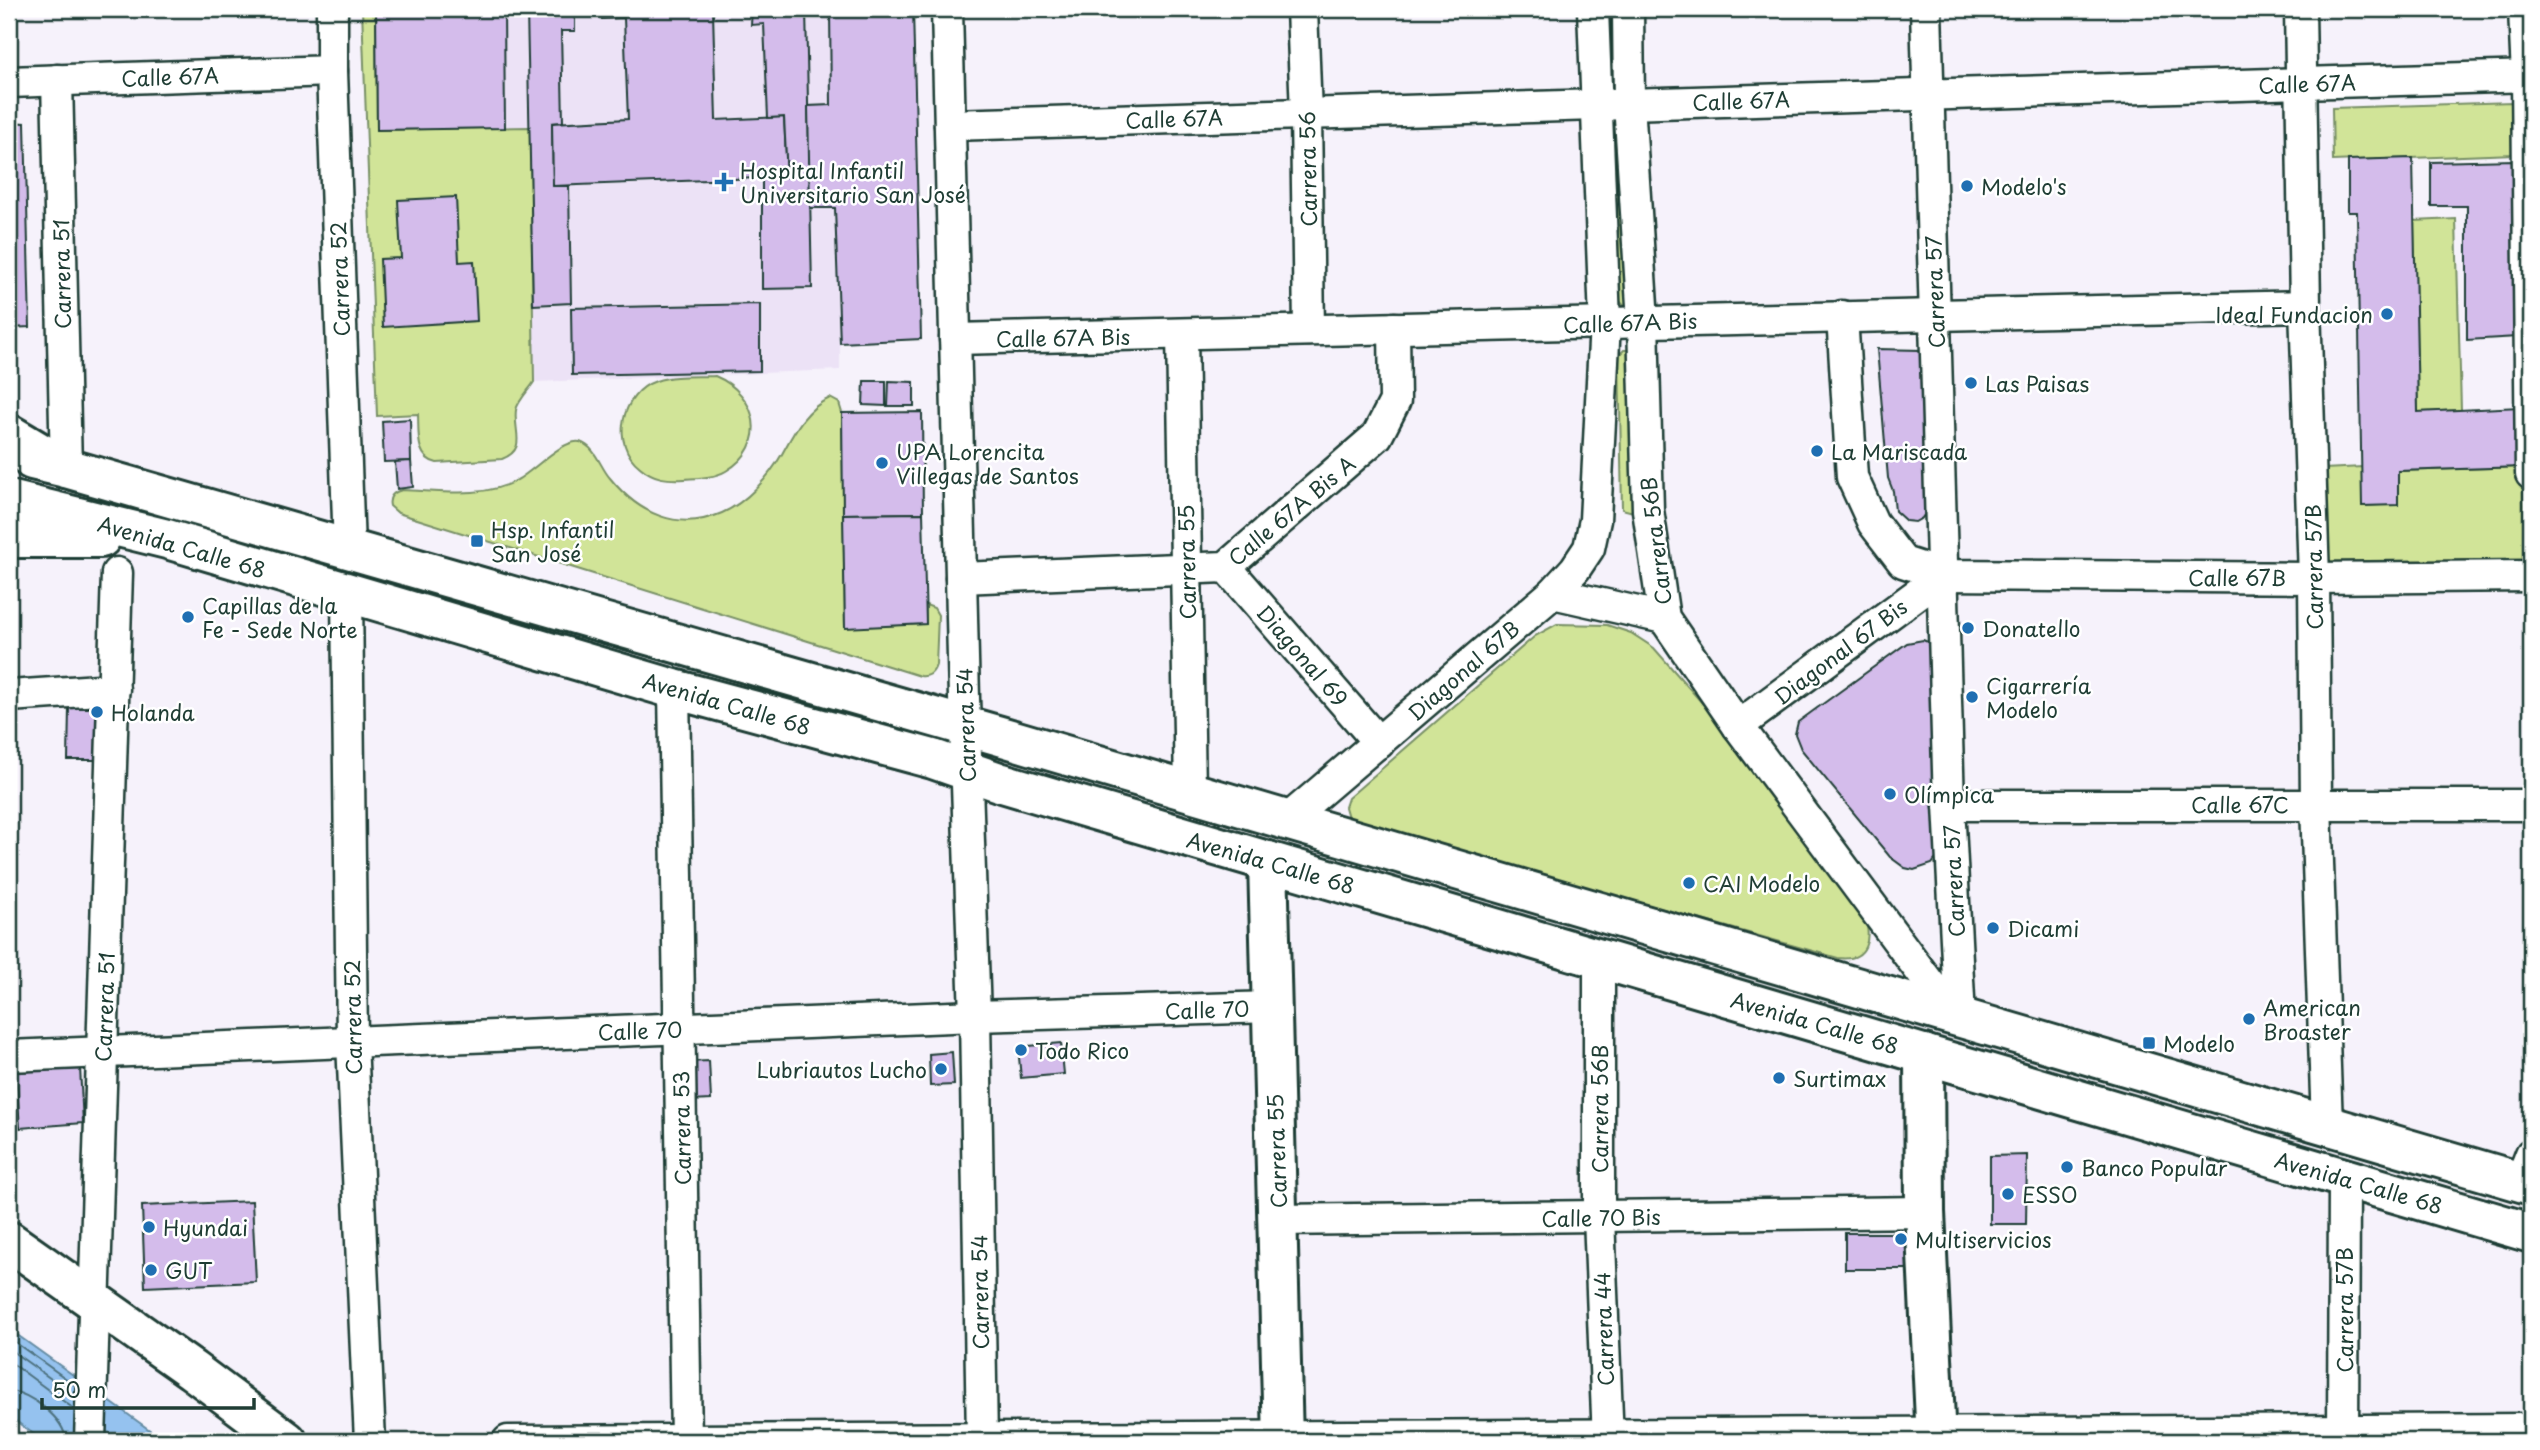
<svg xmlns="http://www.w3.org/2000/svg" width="2540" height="1450" font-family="'Playpen Sans',sans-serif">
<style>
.built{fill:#ece2f6}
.green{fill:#d1e498;stroke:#789066;stroke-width:2}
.water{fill:#95c2ef;stroke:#668da4;stroke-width:2}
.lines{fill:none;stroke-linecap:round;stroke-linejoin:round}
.shore{stroke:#4e727f;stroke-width:2}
.building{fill:#d4bceb;stroke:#1f3d34;stroke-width:2}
.street-casing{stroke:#1f3d34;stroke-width:35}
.secondary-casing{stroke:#1f3d34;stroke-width:44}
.highway-casing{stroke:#1f3d34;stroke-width:44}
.street{stroke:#fff;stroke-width:30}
.secondary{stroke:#fff;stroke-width:38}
.highway{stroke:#fff;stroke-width:38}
.poi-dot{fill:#1f6fb2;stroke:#fff;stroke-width:2.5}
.labels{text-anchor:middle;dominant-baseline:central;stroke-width:5;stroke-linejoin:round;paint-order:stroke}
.street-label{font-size:21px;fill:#1f3d34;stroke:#fff}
.poi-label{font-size:21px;fill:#1f3d34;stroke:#fff;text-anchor:start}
</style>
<rect width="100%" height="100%" fill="#f6f2fb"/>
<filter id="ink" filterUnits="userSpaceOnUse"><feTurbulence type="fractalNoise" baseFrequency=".0143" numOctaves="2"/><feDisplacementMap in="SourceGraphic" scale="14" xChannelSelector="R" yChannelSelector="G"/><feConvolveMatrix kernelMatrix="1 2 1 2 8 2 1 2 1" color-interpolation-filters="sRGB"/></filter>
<g filter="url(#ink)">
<path class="built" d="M362,9H913L921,339L840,343V370L534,382L533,349L375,358Z"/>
<g class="green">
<path d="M362,9H376L377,130L530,127L534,382C529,390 518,401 516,410C513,431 528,449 502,459L437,463C415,458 419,433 418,414L377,416Z"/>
<path d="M2512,102L2514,154L2333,161L2332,108Z"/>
<path d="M1618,139L1629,304L1624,306L1619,300L1610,143Z"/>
<path d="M2456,219L2461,410L2418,412L2414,221Z"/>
<path d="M1624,350H1631L1633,512L1622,509L1619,355Z"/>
<path d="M715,376C758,394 770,445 726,471C714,478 698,478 685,479C667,480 654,479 640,467C610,444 621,393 656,381C674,375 696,377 715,376Z"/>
<path d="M830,398L839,403L842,413L845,627L926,624V605L934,608L938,615L936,665C933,674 929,677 920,676L398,513L390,506C388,497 393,492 402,490C439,491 484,499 517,480C532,472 564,438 580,442C596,447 600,467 610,478C639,514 678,532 722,513C747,502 769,477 782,454C794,432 806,408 830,398Z"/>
<path d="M2362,467L2363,506L2398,504V471L2522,467L2527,561L2326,568L2324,469Z"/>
<path d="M1557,624L1607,625L1631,633L1654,648L1717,720L1864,915C1872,938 1868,962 1838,958L1349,821L1345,807L1348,798L1535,636Z"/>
</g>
<path class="water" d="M9,1329L165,1441H43L9,1416Z"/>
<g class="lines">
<g class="shore">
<path d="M9,1338L75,1385"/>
<path d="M9,1349L75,1396"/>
<path d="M9,1361L74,1409"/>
<path d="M9,1391C30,1392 65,1419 66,1441"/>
</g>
</g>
<g class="building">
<path d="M376,9H504L505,128L377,130Z"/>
<path d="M527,9H575V31H561L563,122L552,123L553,186H569L571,303L533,305Z"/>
<path d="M602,9H742L713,12L716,120L784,117L787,177L553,186L552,123L628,119L624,18L602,19Z"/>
<path d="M752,9H806L812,288L762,289V177H787L784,117L768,118L764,24L751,25Z"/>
<path d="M830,9H913L921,339L840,343L835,208H810L808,106L831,105Z"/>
<path d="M9,122L25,123L30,327L9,328Z"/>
<path d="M2413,158L2418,412L2520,407L2522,467L2398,471V505L2362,506L2357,212H2348V160Z"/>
<path d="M2514,160L2517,337L2467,340V206H2431V162Z"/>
<path d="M456,197L459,262L474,261L477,321L383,327L380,259L401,258L398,200Z"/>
<path d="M760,304V371L572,375L571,308Z"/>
<path d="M1877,349L1921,350L1928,509L1922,518L1915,522L1906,521L1895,511L1893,491L1888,478Z"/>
<path d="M864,381H886V406L863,405Z"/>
<path d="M889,381L914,382V406H888Z"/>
<path d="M922,412L923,513L843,514L842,413Z"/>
<path d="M410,419L411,461L384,462L382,421Z"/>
<path d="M411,461L413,487L397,489L395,462Z"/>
<path d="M923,513L926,624L845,628L843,514Z"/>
<path d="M1923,640L1932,644L1937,857L1932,864L1914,870L1905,868L1890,857L1801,749L1795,734L1798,722L1813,711L1907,643Z"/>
<path d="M69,708H102L101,760H68Z"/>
<path d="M1061,1043L1064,1074L1021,1078L1018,1047Z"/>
<path d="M952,1052L954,1085L930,1086L929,1054Z"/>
<path d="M709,1061L711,1100L690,1101L688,1062Z"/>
<path d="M80,1068L83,1123L20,1128L16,1072Z"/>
<path d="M2027,1155L2026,1224H1990V1156Z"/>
<path d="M252,1201L256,1282L145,1287L142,1206Z"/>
<rect x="1845" y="1233" width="62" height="36"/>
</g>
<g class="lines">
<defs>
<g id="street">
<path d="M332,9V71L349,549"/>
<path d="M947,9L964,698L975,1016L982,1441"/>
<path d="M1302,9L1306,114L1309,330"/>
<path d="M1628,9L1629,103L1643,321L1648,510L1664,618L1738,726L1930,984L1960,1018"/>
<path d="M1926,9L1949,805L1960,1018"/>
<path d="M2300,9L2305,306L2314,578L2316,804L2327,1126"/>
<path d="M2524,9L2527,77L2531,474"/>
<path d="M57,80L66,468"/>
<path d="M9,82L332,71"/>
<path d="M950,125L2531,76"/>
<path d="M1842,316L1852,477L1873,523L1903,562L1943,575L2314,578L2531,576"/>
<path d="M1182,334L1190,791"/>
<path d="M955,339L2305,306"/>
<path d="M1226,567L1379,743"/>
<path d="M961,578L1226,567L1377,436L1395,401L1394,328"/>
<path d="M347,592L352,1042L370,1441"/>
<path d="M1553,593L1664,618"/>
<path d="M674,689L686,1441"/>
<path d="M9,696L114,689"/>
<path d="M1738,726L1943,575"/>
<path d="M1949,805H2531"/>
<path d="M1287,820L1553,593L1575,569L1589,548L1595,520L1605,322L1593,9"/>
<path d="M1599,959V1217L1608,1441"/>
<path d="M9,1056L975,1016L1272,1007"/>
<path d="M2520,1182L2531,1154"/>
<path d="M1277,1220L1925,1212"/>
<path d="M90,1441L117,573"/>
<path d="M508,1441L2531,1429"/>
<path d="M2343,1441L2344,1178"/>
</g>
<g id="secondary">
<path d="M32,460L66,468L1000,736L2531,1185"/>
<path d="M9,500L167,539L674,689L933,759L999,782L2531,1233"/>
<path d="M9,538H101"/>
<path d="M1268,861L1283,1441"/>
<path d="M1924,1054L1925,1212L1936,1441"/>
<path d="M9,1241L192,1370L287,1441"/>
</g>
<path id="highway" d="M9,434L66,468"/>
</defs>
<use href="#street" class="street-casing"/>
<use href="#secondary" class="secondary-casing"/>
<use href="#highway" class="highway-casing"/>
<use href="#street" class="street"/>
<use href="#secondary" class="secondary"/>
<use href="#highway" class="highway"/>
</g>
</g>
<g class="poi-dot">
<path d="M720.5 171.5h7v7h7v7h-7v7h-7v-7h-7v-7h7z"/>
<circle cx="1967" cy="186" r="7"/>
<circle cx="2387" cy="314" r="7"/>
<circle cx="1971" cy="383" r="7"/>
<circle cx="1817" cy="451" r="7"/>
<circle cx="882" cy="463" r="7"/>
<rect x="470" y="534" width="14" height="14" rx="3.5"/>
<circle cx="188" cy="617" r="7"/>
<circle cx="1968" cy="628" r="7"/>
<circle cx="1972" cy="697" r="7"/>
<circle cx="97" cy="712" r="7"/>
<circle cx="1890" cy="794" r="7"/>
<circle cx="1689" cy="883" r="7"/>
<circle cx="1993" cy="928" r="7"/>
<circle cx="2249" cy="1019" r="7"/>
<rect x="2142" y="1036" width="14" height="14" rx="3.5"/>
<circle cx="1021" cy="1050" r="7"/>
<circle cx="941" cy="1069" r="7"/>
<circle cx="1779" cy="1078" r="7"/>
<circle cx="2067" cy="1167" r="7"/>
<circle cx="2008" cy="1194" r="7"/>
<circle cx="149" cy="1227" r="7"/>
<circle cx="1901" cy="1239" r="7"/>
<circle cx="151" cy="1270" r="7"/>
</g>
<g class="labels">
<g class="street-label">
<text transform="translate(170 76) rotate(-2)">Calle 67A</text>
<text transform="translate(2307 83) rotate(-2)">Calle 67A</text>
<text transform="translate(1741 100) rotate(-2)">Calle 67A</text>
<text transform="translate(1174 118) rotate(-2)">Calle 67A</text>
<text transform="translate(1307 169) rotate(-91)">Carrera 56</text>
<text transform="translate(61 274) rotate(-91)">Carrera 51</text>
<text transform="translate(339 279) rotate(-92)">Carrera 52</text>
<text transform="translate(1934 292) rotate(-92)">Carrera 57</text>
<text transform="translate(1630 322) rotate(-2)">Calle 67A Bis</text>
<text transform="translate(1063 337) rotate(-1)">Calle 67A Bis</text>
<text transform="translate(1291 510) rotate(-40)">Calle 67A Bis A</text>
<text transform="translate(1655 541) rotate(-97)">Carrera 56B</text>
<text transform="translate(182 546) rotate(16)">Avenida Calle 68</text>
<text transform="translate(1186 562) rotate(-91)">Carrera 55</text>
<text transform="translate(2313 567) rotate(-91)">Carrera 57B</text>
<text x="2237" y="577">Calle 67B</text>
<text transform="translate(1840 651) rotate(-37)">Diagonal 67 Bis</text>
<text transform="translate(1303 655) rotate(49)">Diagonal 69</text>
<text transform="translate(1463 670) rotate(-41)">Diagonal 67B</text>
<text transform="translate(727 703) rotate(16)">Avenida Calle 68</text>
<text transform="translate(965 725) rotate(-92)">Carrera 54</text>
<text x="2240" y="804">Calle 67C</text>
<text transform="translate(1271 862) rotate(16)">Avenida Calle 68</text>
<text transform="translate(1953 881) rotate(-93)">Carrera 57</text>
<text transform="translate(104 1007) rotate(-88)">Carrera 51</text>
<text transform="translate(1207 1009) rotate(-2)">Calle 70</text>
<text transform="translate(352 1017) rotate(-91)">Carrera 52</text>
<text transform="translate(1815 1022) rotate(16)">Avenida Calle 68</text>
<text transform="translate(640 1030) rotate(-2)">Calle 70</text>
<text transform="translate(1599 1109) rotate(-90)">Carrera 56B</text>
<text transform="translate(681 1128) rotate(-91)">Carrera 53</text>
<text transform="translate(1276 1151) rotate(-92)">Carrera 55</text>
<text transform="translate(2359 1182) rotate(16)">Avenida Calle 68</text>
<text transform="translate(1601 1217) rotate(-1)">Calle 70 Bis</text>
<text transform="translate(979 1292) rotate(-91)">Carrera 54</text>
<text transform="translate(2344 1310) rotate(-90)">Carrera 57B</text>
<text transform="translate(1603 1329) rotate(-92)">Carrera 44</text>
</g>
<g class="poi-label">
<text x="740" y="170">Hospital Infantil<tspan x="740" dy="24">Universitario San José</tspan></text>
<text x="1981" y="186">Modelo's</text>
<text x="2373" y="314" text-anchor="end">Ideal Fundacion</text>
<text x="1985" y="383">Las Paisas</text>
<text x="896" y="451">UPA Lorencita<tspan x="896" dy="24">Villegas de Santos</tspan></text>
<text x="1831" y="451">La Mariscada</text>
<text x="491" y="529">Hsp. Infantil<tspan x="491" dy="24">San José</tspan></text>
<text x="202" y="605">Capillas de la<tspan x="202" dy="24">Fe - Sede Norte</tspan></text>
<text x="1982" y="628">Donatello</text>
<text x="1986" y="685">Cigarrería<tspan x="1986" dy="24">Modelo</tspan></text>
<text x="111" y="712">Holanda</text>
<text x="1904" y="794">Olímpica</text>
<text x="1703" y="883">CAI Modelo</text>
<text x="2007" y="928">Dicami</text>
<text x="2263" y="1007">American<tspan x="2263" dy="24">Broaster</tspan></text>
<text x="2163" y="1043">Modelo</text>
<text x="1035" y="1050">Todo Rico</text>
<text x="927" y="1069" text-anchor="end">Lubriautos Lucho</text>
<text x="1793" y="1078">Surtimax</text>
<text x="2081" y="1167">Banco Popular</text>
<text x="2022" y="1194">ESSO</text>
<text x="163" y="1227">Hyundai</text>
<text x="1915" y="1239">Multiservicios</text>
<text x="165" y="1270">GUT</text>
</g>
</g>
<rect width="2540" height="1450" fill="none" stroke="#fff" stroke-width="35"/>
<rect x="18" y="18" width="2505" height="1415" fill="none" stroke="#1f3d34" stroke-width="2.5" filter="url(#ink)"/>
<path d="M42 1398v10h212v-10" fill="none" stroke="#1f3d34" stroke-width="3.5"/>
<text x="52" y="1398" font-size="21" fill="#1f3d34" stroke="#ffffff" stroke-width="5" paint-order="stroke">50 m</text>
</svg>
